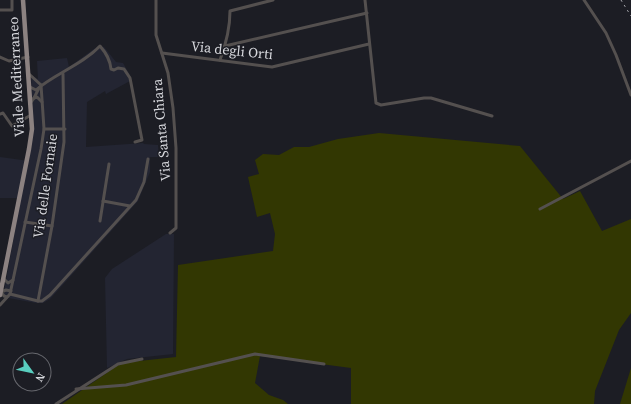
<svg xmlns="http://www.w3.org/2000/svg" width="631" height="404" font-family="'Source Serif 4',serif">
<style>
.built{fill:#232532}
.green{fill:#323702}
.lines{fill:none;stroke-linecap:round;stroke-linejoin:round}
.street{stroke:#54504f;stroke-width:3}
.primary{stroke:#8c8281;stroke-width:4.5}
.rail{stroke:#b0b1b6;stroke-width:1;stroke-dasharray:2 4;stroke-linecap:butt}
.labels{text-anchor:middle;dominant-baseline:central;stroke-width:3;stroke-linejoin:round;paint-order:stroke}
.street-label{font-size:14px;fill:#d7d8dd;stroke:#1c1d24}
</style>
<rect width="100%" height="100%" fill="#1c1d24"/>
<g class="built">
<path d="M98,46L104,47L116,62L123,63L131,77L130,81L106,94L105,91L87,102L86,147L143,143L144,144L158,145L159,157H150V172L138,201L50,299L43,303H36L3,297L21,198H0V157L29,161L33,133L31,75L38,79L37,61L67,58L69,67Z"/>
<path d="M166,234H174L173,354L127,359L107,368L105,278L112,269Z"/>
</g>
<g class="green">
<path d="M379,133L520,146L563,199L580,191L602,231L631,219V313L619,330L595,391L594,404H351V368L260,356L255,383L269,395L283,400L288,404H62L121,363L176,357L178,265L273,251L275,234L270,213L257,217L248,177L259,174L255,160L263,154L279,155L294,147H309L338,139Z"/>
<path d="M631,368V404H620Z"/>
</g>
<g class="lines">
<g class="street">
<path d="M156,0V35L168,73L173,108L176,148V228L170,233"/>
<path d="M365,0L376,103L381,105L424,98H431L492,116"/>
<path d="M584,0L606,33L616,55L631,95"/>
<path d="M0,10H12V0"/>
<path d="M225,46L367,13"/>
<path d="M162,53L272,67L369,44"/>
<path d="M0,57L9,61L28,57"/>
<path d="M220,60C226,44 230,28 230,11L273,0"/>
<path d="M29,74L41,85"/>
<path d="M30,87L36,90C54,74 82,65 100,46C106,53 110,59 111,69L114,70L118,68L124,69L130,78L142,140L135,142"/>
<path d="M34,98L39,88"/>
<path d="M31,102L34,98L37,97L42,102"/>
<path d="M0,114L3,113L12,126L31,115"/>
<path d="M44,129H65"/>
<path d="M103,201L130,206"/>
<path d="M540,209L631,161"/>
<path d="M100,221L109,164"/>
<path d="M25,222L52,226"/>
<path d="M4,279L8,283L13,280"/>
<path d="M10,294L38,301H42L50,295L136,200L144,182L148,159"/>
<path d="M7,297L4,296L1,292L6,290L11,291"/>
<path d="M38,301L52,226L64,142L63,74"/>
<path d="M0,305L10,294L41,149L44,129L41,85"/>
<path d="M76,389L126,385L255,354L324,364"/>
<path d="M56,404L118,364L142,359"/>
</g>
<path class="primary" d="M0,295L29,149L32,129L23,0"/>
<path class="rail" d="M621,0L631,16"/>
</g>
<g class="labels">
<g class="street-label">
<text transform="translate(232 50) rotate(6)">Via degli Orti</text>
<text transform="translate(16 77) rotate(-93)">Viale Mediterraneo</text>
<text transform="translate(161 130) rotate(-95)">Via Santa Chiara</text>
<text transform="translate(45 186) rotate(-82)">Via delle Fornaie</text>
</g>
</g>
<g transform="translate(32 372) rotate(123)"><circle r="19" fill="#1c1d24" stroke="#67686e"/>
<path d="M0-3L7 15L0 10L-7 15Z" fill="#59cebf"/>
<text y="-6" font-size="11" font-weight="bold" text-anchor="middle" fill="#d7d8dd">N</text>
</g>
</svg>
